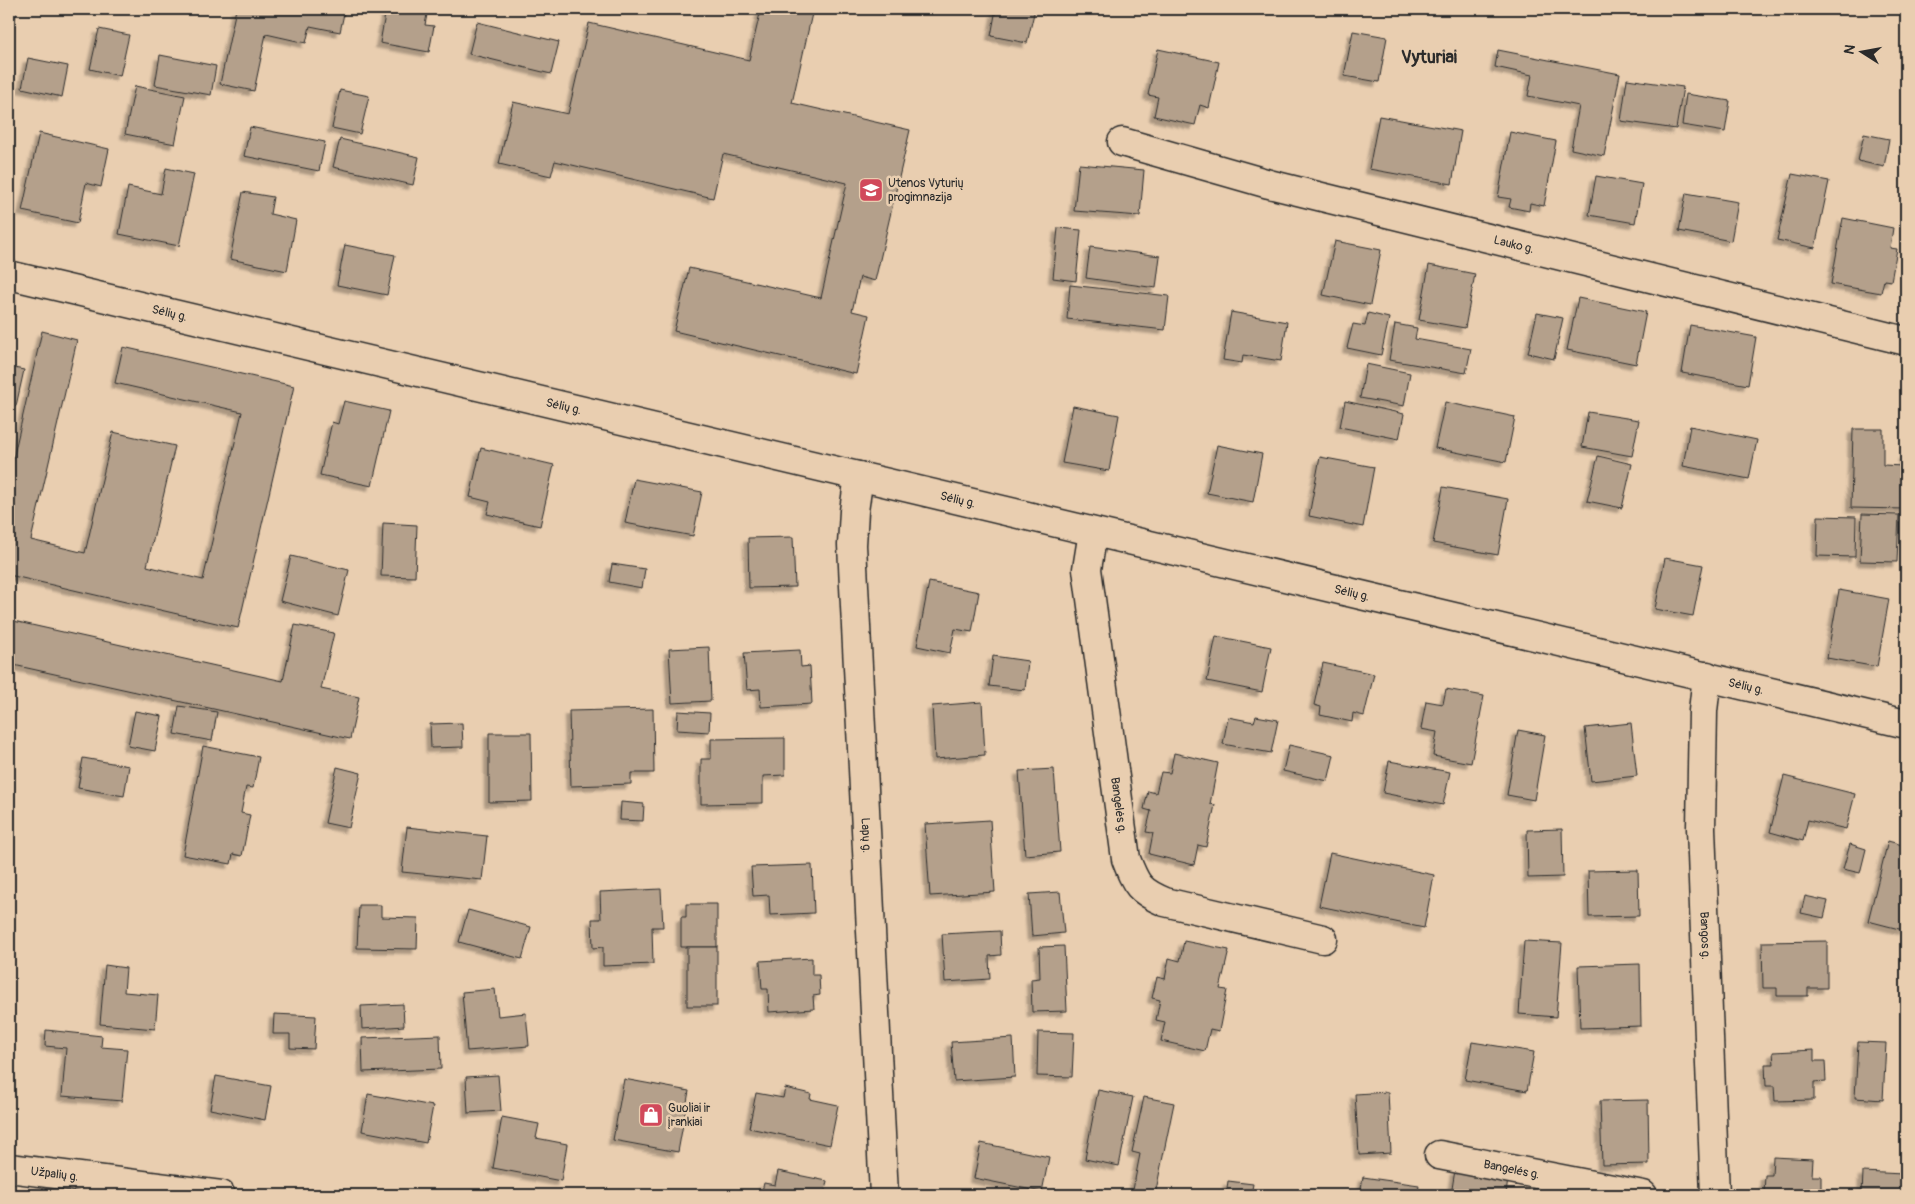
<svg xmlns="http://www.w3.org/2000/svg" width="1915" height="1204" font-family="Pangolin,sans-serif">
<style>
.building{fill:#b4a08b;stroke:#2b2b2b;filter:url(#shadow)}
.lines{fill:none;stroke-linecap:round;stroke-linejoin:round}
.minor-casing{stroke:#2b2b2b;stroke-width:31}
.minor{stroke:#e9ceb0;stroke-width:28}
.labels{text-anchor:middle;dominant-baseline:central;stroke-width:5;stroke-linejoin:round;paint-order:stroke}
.poi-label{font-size:12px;fill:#2b2b2b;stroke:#e9ceb0;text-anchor:start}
.street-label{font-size:12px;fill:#2b2b2b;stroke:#e9ceb0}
.district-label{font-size:18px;font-weight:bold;fill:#2b2b2b;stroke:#e9ceb0}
</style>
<defs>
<filter id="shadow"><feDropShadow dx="-4.5" dy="4.5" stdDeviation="1" flood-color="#0004"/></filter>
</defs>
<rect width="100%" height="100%" fill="#e9ceb0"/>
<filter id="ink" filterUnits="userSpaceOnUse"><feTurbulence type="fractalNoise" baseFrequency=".02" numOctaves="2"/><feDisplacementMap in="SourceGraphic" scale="10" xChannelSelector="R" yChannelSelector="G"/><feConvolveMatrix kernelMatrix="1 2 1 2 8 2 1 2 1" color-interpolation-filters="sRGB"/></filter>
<g filter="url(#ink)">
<g class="building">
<path d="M236,9H345L340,32L310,26L306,43L266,34L254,91L220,84Z"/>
<path d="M386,9H428L425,25L434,26L429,52L380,43Z"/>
<path d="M761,9H813L792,103L910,130L875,281L860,277L852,311L869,315L856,374L674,331L689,268L821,298L847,183L723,154L713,198L555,161L551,176L499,164L513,102L568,114L589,23L749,60Z"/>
<path d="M996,9H1035L1027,43L991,36Z"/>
<path d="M9,13L16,14L10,42H9Z"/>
<path d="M477,22L559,42L551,74L469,54Z"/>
<path d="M99,29L129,35L120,76L90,69Z"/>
<path d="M1353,31L1387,37L1379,82L1344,76Z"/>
<path d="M1158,49L1219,62L1209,108L1200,105L1195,125L1154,116L1158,97L1148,95Z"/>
<path d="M1498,50L1620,74L1604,156L1571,149L1579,106L1528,96L1532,75L1495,67Z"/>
<path d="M160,55L216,66L211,95L155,85Z"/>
<path d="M28,58L68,66L62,97L22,88Z"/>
<path d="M1627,79L1683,87L1676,129L1621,121Z"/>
<path d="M135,86L185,96L175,144L125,134Z"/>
<path d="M340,90L369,96L360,134L332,128Z"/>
<path d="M1686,94L1730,101L1725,132L1682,125Z"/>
<path d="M1379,116L1461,131L1452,184L1369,169Z"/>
<path d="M250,127L325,142L319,171L244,156Z"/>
<path d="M1510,132L1556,141L1544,206L1530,203L1529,211L1509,207L1511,199L1498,197Z"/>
<path d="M39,133L109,149L101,187L86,183L78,223L22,211Z"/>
<path d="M1864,134L1889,139L1884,167L1858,161Z"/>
<path d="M340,139L419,157L413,185L333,167Z"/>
<path d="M1079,164L1144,170L1140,216L1074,211Z"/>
<path d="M166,168L194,174L179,246L119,234L128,187L161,194Z"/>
<path d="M1792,174L1829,181L1815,248L1777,240Z"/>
<path d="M1596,176L1642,184L1635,223L1589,215Z"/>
<path d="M243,192L273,197L270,214L296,220L287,271L230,259Z"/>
<path d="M1686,193L1738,202L1731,241L1679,231Z"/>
<path d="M1843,218L1893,228L1890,248L1897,249L1891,281L1884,280L1881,293L1831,284Z"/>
<path d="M1058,228L1081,230L1076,281L1053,278Z"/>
<path d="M1335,241L1381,250L1370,305L1323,295Z"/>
<path d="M345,245L395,255L387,295L337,285Z"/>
<path d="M1090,247L1160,256L1156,288L1086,278Z"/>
<path d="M1429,265L1475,274L1465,328L1419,320Z"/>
<path d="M1070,285L1169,296L1165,330L1067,319Z"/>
<path d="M1578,298L1646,312L1636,364L1567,350Z"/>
<path d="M1231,312L1287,322L1281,361L1243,355L1242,363L1223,360Z"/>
<path d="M1368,313L1389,318L1381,355L1347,348L1353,324L1365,326Z"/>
<path d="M1537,313L1563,318L1554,359L1528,353Z"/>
<path d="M1395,324L1417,328L1415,339L1471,349L1466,373L1389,360Z"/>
<path d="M1690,325L1756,337L1748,385L1682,373Z"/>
<path d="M42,331L77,340L31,540L85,553L113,432L175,446L147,566L203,580L242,412L115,383L123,347L294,386L238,628L9,575V477Z"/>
<path d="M1366,364L1410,373L1404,406L1360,398Z"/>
<path d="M9,367L24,370L16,406L9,405Z"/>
<path d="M344,401L389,411L372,486L320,475L332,422L338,424Z"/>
<path d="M1345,401L1404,414L1399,439L1340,427Z"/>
<path d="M1445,402L1515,417L1506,462L1435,448Z"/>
<path d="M1073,406L1119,415L1109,471L1062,463Z"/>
<path d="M1588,412L1639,420L1632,456L1582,447Z"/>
<path d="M1690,426L1757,440L1749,479L1683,466Z"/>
<path d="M1853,429H1883V465L1903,466V455H1906V509L1851,508Z"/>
<path d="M1217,445L1262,454L1253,502L1207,493Z"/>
<path d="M481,448L554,465L540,526L487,514L490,502L470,497Z"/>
<path d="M1598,456L1632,464L1622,508L1587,501Z"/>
<path d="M1320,457L1374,467L1363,527L1309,516Z"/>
<path d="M634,479L702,492L693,536L625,523Z"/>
<path d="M1443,487L1508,499L1498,555L1433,543Z"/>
<path d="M1862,514L1899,515L1897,562L1860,561Z"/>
<path d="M1818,516L1856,517L1855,557L1817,556Z"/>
<path d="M383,523L417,525L415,577L381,576Z"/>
<path d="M793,537L795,587L749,588L748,538Z"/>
<path d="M291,556L349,570L338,616L280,601Z"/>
<path d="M1665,558L1703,565L1693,616L1655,609Z"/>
<path d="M612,564L645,569L642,588L609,582Z"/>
<path d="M929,582L979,592L972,632L955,629L950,653L917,646Z"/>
<path d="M1839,590L1889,599L1877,667L1827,658Z"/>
<path d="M9,620L283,681L295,625L334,633L321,689L359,697L350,739L9,664Z"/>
<path d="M1216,636L1271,647L1262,692L1207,681Z"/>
<path d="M709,647L711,701L672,703L669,649Z"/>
<path d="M800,650L801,667L810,666L812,704L761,707L760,689L747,690L744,653Z"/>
<path d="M993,656L1028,661L1025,690L989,686Z"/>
<path d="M1323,663L1374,674L1364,716L1353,713L1352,722L1320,715L1321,707L1314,705Z"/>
<path d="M1446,689L1484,696L1471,763L1433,756L1437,732L1421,729L1426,701L1443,704Z"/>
<path d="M982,702L985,755L935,759L932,706Z"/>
<path d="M179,706L217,712L212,741L174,734Z"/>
<path d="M653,709L654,773H631V784L571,786L569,711Z"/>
<path d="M135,711L162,716L155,751L128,746Z"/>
<path d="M678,711L710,713L709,732L677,730Z"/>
<path d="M1256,716L1278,720L1271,753L1223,744L1228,717L1254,722Z"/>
<path d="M462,723L463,747L431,748L430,724Z"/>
<path d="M1631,723L1637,776L1591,781L1585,728Z"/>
<path d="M1518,730L1545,735L1534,800L1507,795Z"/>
<path d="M489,733H531L532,801L489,802Z"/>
<path d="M785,738V775L763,776V803L701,804V759H711V739Z"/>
<path d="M1289,745L1334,755L1328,781L1283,771Z"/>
<path d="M203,746L259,757L253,788L246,787L241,813L250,815L242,856L233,854L231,864L183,855Z"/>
<path d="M1174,753L1218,763L1210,804L1215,805L1206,847L1198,845L1194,865L1149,854L1153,833L1146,832L1151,811L1144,809L1148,791L1156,793L1161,772L1170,773Z"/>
<path d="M83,758L129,766L124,796L78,788Z"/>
<path d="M1389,761L1450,772L1443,805L1383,793Z"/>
<path d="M337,767L361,773L349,828L325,823Z"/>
<path d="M1054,769L1060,852L1025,855L1019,771Z"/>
<path d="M1784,776L1855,794L1846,829L1808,820L1803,841L1770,832Z"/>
<path d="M621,802L644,804L643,821L620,820Z"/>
<path d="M990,820L995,892L930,896L925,824Z"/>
<path d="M407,827L487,836L482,880L402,872Z"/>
<path d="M1562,829L1563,877L1528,878L1527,830Z"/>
<path d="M1888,841L1906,846V917L1903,930L1868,921Z"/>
<path d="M1850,844L1866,849L1860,873L1843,869Z"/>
<path d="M1330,853L1434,875L1424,928L1319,906Z"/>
<path d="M812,865L814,913L770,915L769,895L753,896L751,867Z"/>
<path d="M1638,870L1639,916L1589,917L1588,871Z"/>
<path d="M661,889L663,927H652L653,964L603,966V947L593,948L592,919H601L600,892Z"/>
<path d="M1060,892L1064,933L1032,936L1029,894Z"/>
<path d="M1805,896L1828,901L1824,918L1801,913Z"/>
<path d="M686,904H717V947H681V917H686Z"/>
<path d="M359,905H381V917L418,918L417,949L357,948Z"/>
<path d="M468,910L531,927L522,959L459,942Z"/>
<path d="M1000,931L1001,955L989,956L990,979L945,982L942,934Z"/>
<path d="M1184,941L1229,950L1220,989L1227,990L1219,1031L1210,1029L1205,1051L1161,1041L1165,1022L1156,1020L1160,1000L1152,998L1157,977L1165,979L1169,958L1180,961Z"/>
<path d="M1524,941L1562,943L1556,1017L1519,1014Z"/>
<path d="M1827,941V988H1808V996H1777V988H1763L1762,942Z"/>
<path d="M1064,946L1067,1011L1032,1012L1031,979L1040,978L1039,947Z"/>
<rect x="687" y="947" width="30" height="59"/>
<path d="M812,958V975H819L820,995L813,996L814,1009L769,1012L768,989H762L760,961Z"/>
<path d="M1640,964L1641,1026L1580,1028L1578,966Z"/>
<path d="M105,965L126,968L124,992L158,995L155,1029L100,1024Z"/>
<path d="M495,989L498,1016L526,1013L529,1046L467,1051L462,992Z"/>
<path d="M403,1004L404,1026L362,1029L361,1006Z"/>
<path d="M274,1014L316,1016L314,1049L290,1048V1034H273Z"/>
<path d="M46,1030L102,1036L101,1047L127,1049L122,1101L62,1096L66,1048L45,1046Z"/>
<path d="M1038,1032L1074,1033L1072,1077L1037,1076Z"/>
<path d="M440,1035L441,1069L363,1072L362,1038Z"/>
<path d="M1013,1038L1015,1077L954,1081L951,1042Z"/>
<path d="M1472,1042L1534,1052L1527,1091L1465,1080Z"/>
<path d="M1858,1042L1886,1043L1883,1100L1855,1098Z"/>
<path d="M1814,1050V1061H1825L1826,1081L1814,1082V1100L1775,1101L1774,1086H1766L1765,1064H1774L1773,1052Z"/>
<path d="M498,1075L501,1111L468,1113L466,1077Z"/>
<path d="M216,1076L271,1086L265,1120L210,1109Z"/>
<path d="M624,1079L689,1091L678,1152L613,1140Z"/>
<path d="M785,1088L811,1094L810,1099L838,1105L830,1145L749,1128L756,1093L783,1098Z"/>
<path d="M1098,1090L1133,1097L1119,1166L1085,1159Z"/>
<path d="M1388,1092L1391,1153L1359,1155L1355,1094Z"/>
<path d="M368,1094L433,1106L426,1143L362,1131Z"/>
<path d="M1144,1097L1174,1103L1155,1195H1132L1140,1154L1132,1152Z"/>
<path d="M1648,1100L1649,1164L1602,1165L1600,1101Z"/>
<path d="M502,1117L539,1124L536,1138L567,1144L561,1181L493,1168Z"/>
<path d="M981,1143L1049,1157L1042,1192L974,1178Z"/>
<path d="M1773,1157L1813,1159L1812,1176H1821V1195H1772V1194H1764L1765,1175H1772Z"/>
<path d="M1455,1170L1508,1178L1506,1195H1451Z"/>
<path d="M778,1171L827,1181L824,1195H761L764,1183L775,1185Z"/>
<path d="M1863,1172L1903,1174L1902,1195H1862Z"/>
<path d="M1363,1177L1419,1185L1418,1195H1360Z"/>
<path d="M1228,1181L1253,1184L1251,1195H1226Z"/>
</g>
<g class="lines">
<defs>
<g id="minor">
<path id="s1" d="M1122,142L1269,184L1906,341"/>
<path id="s2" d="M9,275L1906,724"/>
<path id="s3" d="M859,476L854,511L852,545L884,1195"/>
<path id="s4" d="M1093,532L1087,569L1126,859C1136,885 1139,891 1165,902L1323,939"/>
<path id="s5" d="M1707,676L1703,711L1701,828L1715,1195"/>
<path id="s6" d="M1439,1155L1643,1195"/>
<path id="s7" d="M9,1168L221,1195"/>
</g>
</defs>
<use href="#minor" class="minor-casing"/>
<use href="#minor" class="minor"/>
</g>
</g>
<defs>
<symbol id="school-square" viewBox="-11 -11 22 22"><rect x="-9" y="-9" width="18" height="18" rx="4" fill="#d1495b" stroke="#e9ceb0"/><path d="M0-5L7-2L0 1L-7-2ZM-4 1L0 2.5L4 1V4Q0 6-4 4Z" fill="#fff"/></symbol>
<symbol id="shop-square" viewBox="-11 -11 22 22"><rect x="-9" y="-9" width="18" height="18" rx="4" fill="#d1495b" stroke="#e9ceb0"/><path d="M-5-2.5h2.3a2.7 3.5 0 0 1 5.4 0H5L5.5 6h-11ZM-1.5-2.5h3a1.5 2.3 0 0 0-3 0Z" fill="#fff"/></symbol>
</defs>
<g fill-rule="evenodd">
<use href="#school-square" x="857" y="176" width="28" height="28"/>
<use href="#shop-square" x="637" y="1101" width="28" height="28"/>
</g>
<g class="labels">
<g class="poi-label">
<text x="888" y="183">Utenos Vyturių<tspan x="888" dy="14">progimnazija</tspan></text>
<text x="668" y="1108">Guoliai ir<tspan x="668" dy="14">įrankiai</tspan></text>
</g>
<g class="street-label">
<text stroke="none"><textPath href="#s1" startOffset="405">Lauko g.</textPath></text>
<text stroke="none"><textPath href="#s2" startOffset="165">Sėlių g.</textPath></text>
<text stroke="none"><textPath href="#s2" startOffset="570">Sėlių g.</textPath></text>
<text stroke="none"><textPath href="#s2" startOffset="975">Sėlių g.</textPath></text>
<text stroke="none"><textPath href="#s2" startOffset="1380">Sėlių g.</textPath></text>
<text stroke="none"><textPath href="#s2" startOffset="1785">Sėlių g.</textPath></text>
<text stroke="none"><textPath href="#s4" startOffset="276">Bangelės g.</textPath></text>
<text stroke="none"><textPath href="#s3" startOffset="360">Lapų g.</textPath></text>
<text stroke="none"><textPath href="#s5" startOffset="260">Bangos g.</textPath></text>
<text stroke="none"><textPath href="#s6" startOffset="74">Bangelės g.</textPath></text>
<text stroke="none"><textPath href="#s7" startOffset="46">Užpalių g.</textPath></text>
</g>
<g class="district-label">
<text x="1429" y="57">Vyturiai</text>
</g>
</g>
<rect width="1915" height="1204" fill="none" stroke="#e9ceb0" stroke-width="30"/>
<rect x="15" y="15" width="1885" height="1174" fill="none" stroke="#2b2b2b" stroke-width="2" filter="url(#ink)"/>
<g transform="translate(1862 52) rotate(281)" stroke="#e9ceb0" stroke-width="4" paint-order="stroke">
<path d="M0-4L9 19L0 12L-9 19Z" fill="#2b2b2b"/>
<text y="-8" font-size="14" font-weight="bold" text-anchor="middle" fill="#2b2b2b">N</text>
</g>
</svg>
